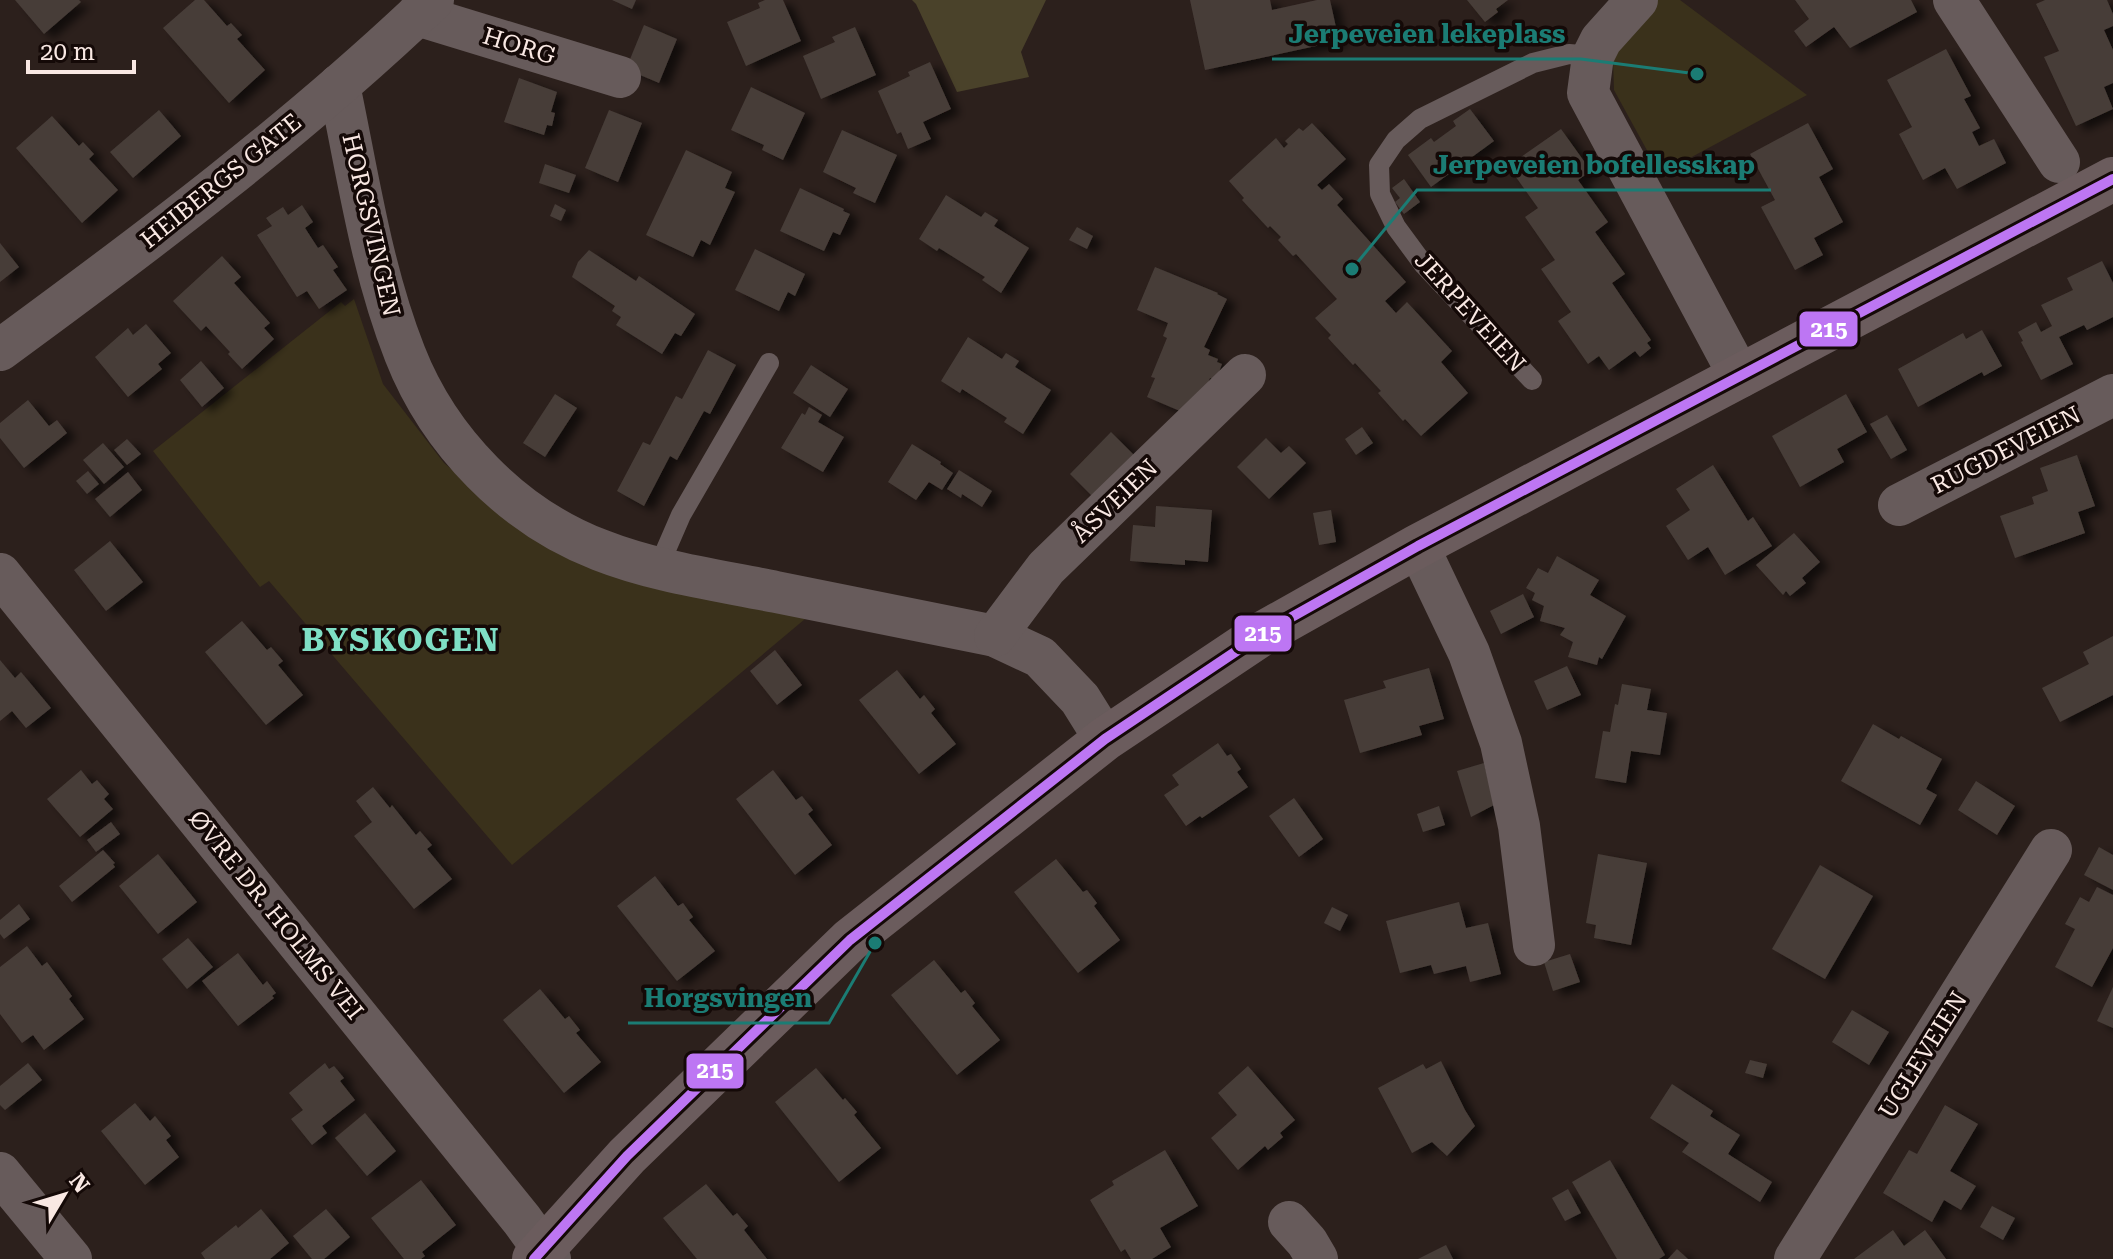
<svg xmlns="http://www.w3.org/2000/svg" width="2113" height="1259" font-family="'Roboto Serif',serif">
<style>
.green{fill:#3a311b}
.forest{fill:#4a422a}
.building{fill:#473d38;filter:url(#shadow)}
.lines{fill:none;stroke-linecap:round;stroke-linejoin:round}
.service{stroke:#675b5b;stroke-width:20}
.minor{stroke:#675b5b;stroke-width:42}
.secondary{stroke:#6b5c5d;stroke-width:44}
.bus-1-casing{stroke:#140907;stroke-width:16}
.bus-1{stroke:#bd76f3;stroke-width:10}
.labels{text-anchor:middle;dominant-baseline:central;stroke-width:7;stroke-linejoin:round;paint-order:stroke}
.street-label{font-size:24px;fill:#f9e8e3;stroke:#140907}
.district-label{font-size:32px;font-weight:bold;letter-spacing:2px;fill:#7fdfc5;stroke:#140907}
.leader{fill:none;stroke:#1b7c74;stroke-width:3}
.callout-dot{fill:#1b7c74;stroke:#140907;stroke-width:3}
.callout-label{font-size:26px;text-anchor:middle;font-weight:bold;fill:#1b7c74;stroke:#140907;stroke-width:7;stroke-linejoin:round;paint-order:stroke}
.line-badge{stroke:#140907;stroke-width:3}
.badge-label{font-size:22px;text-anchor:middle;font-weight:bold;fill:#fff}
</style>
<defs>
<filter id="shadow"><feDropShadow dx="9" dy="5" stdDeviation="4" flood-color="#0009"/></filter>
</defs>
<rect width="100%" height="100%" fill="#2c201c"/>
<g class="green">
<path d="M1650,0H1680L1807,95L1660,174L1614,90L1613,58Z"/>
<path d="M354,299L383,384L444,463L523,529L805,619L512,865L269,581L260,587L153,451L341,302L345,306Z"/>
</g>
<path class="forest" d="M912,0H1046L1021,52L1029,77L957,92L916,4Z"/>
<g class="building">
<path d="M15,0H79L81,2L44,34Z"/>
<path d="M195,0H204L227,26L231,23L242,35L237,39L265,70L229,103L163,28Z"/>
<path d="M612,0H636L632,9Z"/>
<path d="M765,0H783L801,41L746,66L727,22L760,8L758,3Z"/>
<path d="M1190,0H1270L1272,10L1317,0H1330L1339,41L1205,70Z"/>
<path d="M1467,0H1508L1496,9L1498,12L1485,22Z"/>
<path d="M1795,0H1911L1917,12L1850,48L1834,27L1806,47L1794,31L1809,19Z"/>
<path d="M2045,0H2107L2113,14V26L2104,30L2113,50V83L2104,87L2113,109L2076,126L2044,57L2059,51L2036,4Z"/>
<path d="M644,25L677,39L659,83L626,69Z"/>
<path d="M855,27L876,75L821,99L803,56L835,42L832,37Z"/>
<path d="M1946,49L1971,96L1964,99L1980,128L1972,132L1979,146L1994,139L2006,163L1957,189L1945,168L1923,180L1899,134L1912,127L1887,80Z"/>
<path d="M930,62L951,109L923,122L931,139L908,149L901,132L897,134L878,91L910,76L908,72Z"/>
<path d="M519,78L557,92L551,112L555,113L552,126L547,125L544,135L504,122Z"/>
<path d="M751,87L805,113L783,160L762,150L764,145L731,130Z"/>
<path d="M1470,109L1494,141L1431,187L1408,155L1431,138L1434,142L1456,126L1453,121Z"/>
<path d="M159,110L181,136L133,178L110,152Z"/>
<path d="M609,110L642,123L618,182L585,168Z"/>
<path d="M52,116L79,146L83,142L94,154L89,159L118,190L82,223L16,148Z"/>
<path d="M1312,123L1346,159L1317,185L1322,190L1329,184L1343,199L1337,205L1406,282L1385,301L1396,313L1407,302L1452,351L1441,362L1468,393L1421,436L1405,419L1403,421L1378,393L1381,391L1355,363L1353,365L1328,338L1331,335L1315,318L1337,299L1296,254L1293,256L1278,240L1281,237L1270,226L1268,228L1242,200L1244,198L1229,181L1276,138L1284,148L1288,144L1285,141L1299,128L1303,131Z"/>
<path d="M1808,123L1833,169L1819,177L1843,222L1814,238L1823,255L1795,270L1761,207L1775,200L1750,154Z"/>
<path d="M1561,129L1591,171L1578,180L1608,222L1595,232L1625,274L1612,283L1651,340L1647,343L1651,348L1640,357L1635,351L1609,370L1599,356L1588,364L1558,321L1571,312L1541,269L1555,260L1525,217L1538,208L1508,166Z"/>
<path d="M842,130L897,155L875,203L853,193L856,188L823,172Z"/>
<path d="M686,150L732,172L725,188L735,192L710,245L701,240L693,257L646,235Z"/>
<path d="M545,164L576,175L569,193L539,183Z"/>
<path d="M1404,179L1420,202L1404,214L1395,202L1400,198L1392,188Z"/>
<path d="M800,188L844,209L843,211L850,214L840,235L833,232L824,251L780,231Z"/>
<path d="M946,195L981,217L985,212L998,220L994,226L1029,248L1001,293L982,280L985,277L939,248L937,251L919,239Z"/>
<path d="M555,204L566,210L561,221L550,216Z"/>
<path d="M302,205L313,222L305,228L318,248L323,245L338,267L333,270L347,290L319,309L307,291L297,297L257,235L272,226L266,218L283,207L288,215Z"/>
<path d="M1077,227L1093,236L1087,249L1069,240Z"/>
<path d="M0,243L19,267L0,282Z"/>
<path d="M755,249L805,274L795,296L788,292L779,311L735,290Z"/>
<path d="M589,250L636,281L639,276L695,314L681,336L675,333L662,354L616,325L621,317L612,311L615,306L572,277L578,262Z"/>
<path d="M222,256L241,277L234,283L270,323L264,328L274,339L242,369L228,354L230,352L206,326L201,331L173,301Z"/>
<path d="M2102,261L2113,283V317L2087,330L2084,325L2059,337L2073,364L2041,380L2021,342L2023,341L2018,332L2036,322L2041,332L2052,326L2041,305L2073,290L2067,278Z"/>
<path d="M1155,267L1218,293L1217,294L1227,299L1204,347L1210,350L1208,355L1218,359L1217,362L1222,364L1216,380L1210,378L1194,417L1147,397L1155,378L1151,377L1167,338L1163,336L1168,323L1137,310Z"/>
<path d="M146,324L171,353L158,364L162,369L128,397L95,357L128,328L133,335Z"/>
<path d="M1982,330L2002,366L1984,376L1982,372L1918,407L1898,369L1963,333L1966,339Z"/>
<path d="M968,337L1002,359L1006,353L1019,361L1015,367L1051,390L1023,434L1004,422L1007,418L962,389L960,393L941,381Z"/>
<path d="M708,350L736,365L710,414L704,411L677,460L670,456L644,506L617,491L643,442L650,445L676,396L682,399Z"/>
<path d="M201,361L224,388L202,407L180,380Z"/>
<path d="M811,365L848,389L830,417L793,393Z"/>
<path d="M555,394L577,408L545,457L523,443Z"/>
<path d="M1846,394L1867,432L1837,449L1844,462L1800,487L1772,436Z"/>
<path d="M28,400L49,426L57,420L67,433L24,468L0,438V423Z"/>
<path d="M809,407L822,415L818,422L844,437L823,472L781,448L802,413L805,415Z"/>
<path d="M1887,415L1907,450L1891,459L1870,424Z"/>
<path d="M1362,427L1373,443L1356,455L1345,439Z"/>
<path d="M1111,432L1135,456L1094,498L1070,474Z"/>
<path d="M1266,438L1281,453L1289,446L1306,463L1269,499L1237,467Z"/>
<path d="M127,439L141,454L127,465L114,450Z"/>
<path d="M103,443L124,467L104,484L83,460Z"/>
<path d="M912,444L941,462L940,464L953,473L942,490L929,482L916,500L888,482Z"/>
<path d="M2077,455L2095,506L2078,512L2085,533L2015,558L2000,516L2034,504L2032,497L2048,491L2040,468Z"/>
<path d="M1713,465L1748,521L1753,517L1772,546L1725,575L1708,547L1688,560L1666,526L1690,510L1676,489Z"/>
<path d="M959,470L992,491L982,507L962,494L961,498L947,489Z"/>
<path d="M88,471L99,484L87,494L76,481Z"/>
<path d="M128,472L142,490L110,517L95,499Z"/>
<path d="M1156,506L1212,510L1208,562L1185,560V565L1130,561L1133,525L1155,527Z"/>
<path d="M1331,510L1336,542L1319,545L1313,513Z"/>
<path d="M1794,533L1820,562L1802,578L1806,583L1790,596L1786,591L1783,595L1756,565Z"/>
<path d="M110,541L143,582L106,611L74,570Z"/>
<path d="M1557,556L1599,580L1590,595L1626,616L1602,659L1599,657L1597,665L1568,657L1573,642L1560,635L1565,628L1540,621L1544,606L1532,600L1535,593L1526,588L1538,568L1548,573Z"/>
<path d="M1523,594L1534,617L1501,634L1490,611Z"/>
<path d="M242,621L267,650L271,647L283,661L278,665L303,695L266,725L205,652Z"/>
<path d="M2113,636V695L2060,722L2042,688L2089,664L2083,652Z"/>
<path d="M775,650L802,685L777,705L750,671Z"/>
<path d="M0,660L15,678L21,672L51,708L26,728L12,711L0,721Z"/>
<path d="M1567,666L1581,695L1547,710L1534,681Z"/>
<path d="M1429,668L1444,719L1419,726L1422,735L1360,753L1344,700L1386,688L1383,681Z"/>
<path d="M897,670L920,699L924,695L935,709L931,713L956,744L919,774L859,700Z"/>
<path d="M1622,684L1651,689L1647,710L1667,713L1660,755L1631,751L1626,783L1595,778L1603,731L1610,732L1615,704L1618,705Z"/>
<path d="M1873,724L1899,739L1901,736L1942,759L1926,789L1937,795L1920,825L1841,781Z"/>
<path d="M1218,743L1227,756L1231,754L1241,769L1237,772L1248,787L1202,818L1200,816L1186,826L1164,795L1179,785L1172,775Z"/>
<path d="M1484,763L1494,805L1471,817L1457,771Z"/>
<path d="M81,770L92,784L97,780L109,794L104,799L113,809L80,837L47,799Z"/>
<path d="M773,770L796,800L802,796L813,810L808,814L832,845L795,875L736,799Z"/>
<path d="M1976,781L2015,806L1997,835L1958,810Z"/>
<path d="M373,787L390,808L392,805L416,835L420,831L432,845L427,849L452,879L414,909L354,836L372,822L356,801Z"/>
<path d="M1294,798L1323,839L1299,857L1269,816Z"/>
<path d="M1439,806L1445,825L1423,832L1417,814Z"/>
<path d="M111,822L120,834L96,852L87,840Z"/>
<path d="M2099,847L2113,855V890L2084,875Z"/>
<path d="M103,850L115,863L113,864L115,867L72,902L59,886Z"/>
<path d="M158,854L197,902L158,934L119,886Z"/>
<path d="M1598,854L1647,863L1631,945L1594,938L1596,925L1586,923Z"/>
<path d="M1056,859L1083,892L1087,890L1097,903L1094,906L1120,940L1078,973L1014,892Z"/>
<path d="M1820,865L1873,896L1825,979L1772,949Z"/>
<path d="M655,876L678,906L683,903L693,917L689,920L715,951L677,981L617,906Z"/>
<path d="M2097,887L2113,895V948L2092,987L2055,967L2075,929L2065,924L2080,897L2089,902Z"/>
<path d="M1459,902L1466,928L1488,923L1501,974L1470,982L1466,966L1434,974L1431,965L1400,973L1386,921Z"/>
<path d="M19,904L30,919L4,939L0,934V920Z"/>
<path d="M1332,907L1348,915L1340,931L1324,923Z"/>
<path d="M188,938L213,967L187,989L162,959Z"/>
<path d="M27,946L42,966L47,962L72,996L69,999L84,1019L44,1050L33,1035L22,1043L0,1014V967Z"/>
<path d="M238,953L263,985L267,981L276,993L272,996L274,998L238,1026L202,981Z"/>
<path d="M1570,954L1580,982L1553,991L1544,962Z"/>
<path d="M934,960L961,993L965,990L975,1003L972,1006L1000,1040L957,1075L891,995Z"/>
<path d="M2113,987V1028L2097,1021Z"/>
<path d="M540,989L565,1019L569,1016L580,1030L576,1033L601,1062L564,1093L503,1020Z"/>
<path d="M1852,1010L1889,1032L1869,1065L1832,1042Z"/>
<path d="M1750,1060L1767,1064L1763,1078L1745,1073Z"/>
<path d="M1441,1061L1465,1110L1475,1126L1447,1156L1432,1142L1412,1153L1378,1088L1423,1064L1426,1069Z"/>
<path d="M28,1063L42,1080L5,1110L0,1105V1086Z"/>
<path d="M325,1063L329,1069L334,1066L344,1078L340,1081L355,1100L322,1126L327,1133L312,1145L291,1119L303,1110L289,1093Z"/>
<path d="M1248,1066L1295,1120L1280,1133L1283,1137L1268,1150L1265,1146L1238,1170L1211,1138L1237,1115L1218,1093Z"/>
<path d="M816,1068L843,1100L845,1098L857,1112L854,1115L881,1148L839,1182L775,1102Z"/>
<path d="M1672,1084L1713,1111L1710,1116L1740,1135L1728,1154L1772,1182L1760,1202L1682,1152L1689,1143L1650,1118Z"/>
<path d="M135,1103L150,1121L155,1116L171,1136L166,1140L179,1157L145,1185L101,1131Z"/>
<path d="M1945,1105L1978,1124L1950,1171L1976,1186L1961,1210L1944,1200L1932,1222L1883,1193L1909,1150L1917,1154Z"/>
<path d="M365,1113L396,1151L367,1176L335,1138Z"/>
<path d="M1165,1150L1198,1206L1160,1228L1171,1247L1152,1259H1131L1125,1249L1121,1252L1090,1200L1114,1185L1112,1181Z"/>
<path d="M1610,1160L1665,1255L1659,1259H1617L1572,1182Z"/>
<path d="M421,1180L456,1225L422,1252L425,1256L421,1259H404L371,1218Z"/>
<path d="M706,1184L733,1216L737,1213L748,1226L744,1230L767,1259H697L663,1218Z"/>
<path d="M1568,1189L1581,1213L1565,1221L1552,1198Z"/>
<path d="M1992,1206L2015,1218L2003,1240L1980,1227Z"/>
<path d="M261,1209L289,1243L270,1259H205L201,1253L236,1225L238,1228Z"/>
<path d="M326,1209L350,1237L324,1259H312L293,1236Z"/>
<path d="M1893,1230L1904,1246L1925,1230L1946,1259H1854Z"/>
<path d="M1446,1245L1453,1259H1418Z"/>
<path d="M1677,1249L1688,1259H1668Z"/>
</g>
<g class="lines">
<g class="service">
<path d="M1532,380L1424,265L1396,227L1380,194L1379,165L1396,140L1420,119L1533,63L1569,54L1593,56"/>
<path d="M658,568L681,515L769,363"/>
</g>
<g class="minor">
<path d="M1637,0L1601,40L1593,56L1588,93L1740,377"/>
<path d="M1954,0L2059,162"/>
<path d="M417,15L620,77"/>
<path d="M339,85C358,175 371,268 405,354C439,441 513,517 600,550C656,572 717,580 776,592C849,606 922,621 995,636L1040,657L1080,699L1105,739"/>
<path d="M0,350C149,241 299,128 433,0"/>
<path d="M1899,505L2113,395"/>
<path d="M1418,546L1469,653L1501,743L1519,826L1534,945"/>
<path d="M0,574L522,1220L550,1259"/>
<path d="M995,636L1046,568L1245,375"/>
<path d="M0,1173L71,1259"/>
<path d="M1289,1222L1307,1242L1317,1259"/>
<path d="M1795,1259L2051,850"/>
</g>
<path class="secondary" d="M534,1259L627,1156L850,940L1105,739L1265,632L1418,546L2113,179"/>
<defs>
<path id="bus-1" d="M534,1259L627,1156L850,940L1105,739L1265,632L1418,546L2113,179"/>
</defs>
<use href="#bus-1" class="bus-1-casing"/>
<use href="#bus-1" class="bus-1"/>
</g>
<g class="labels">
<g class="street-label">
<text transform="translate(519 46) rotate(17)">HORG</text>
<text transform="translate(221 181) rotate(-39)">HEIBERGS GATE</text>
<text transform="translate(371 225) rotate(77)">HORGSVINGEN</text>
<text transform="translate(1470 312) rotate(48)">JERPEVEIEN</text>
<text transform="translate(2006 450) rotate(-27)">RUGDEVEIEN</text>
<text transform="translate(1115 501) rotate(-44)">ÅSVEIEN</text>
<text transform="translate(276 915) rotate(51)">ØVRE DR. HOLMS VEI</text>
<text transform="translate(1923 1055) rotate(-58)">UGLEVEIEN</text>
</g>
<g class="district-label">
<text x="401" y="640">BYSKOGEN</text>
</g>
</g>
<path class="leader" d="M1697 74L1581 59H1272M1352 269L1417 190H1771M875 943L829 1023H628"/>
<g class="callout-dot">
<circle cx="1697" cy="74" r="8"/>
<circle cx="1352" cy="269" r="8"/>
<circle cx="875" cy="943" r="8"/>
</g>
<g class="callout-label">
<text x="1427" y="43">Jerpeveien lekeplass</text>
<text x="1594" y="174">Jerpeveien bofellesskap</text>
<text x="728" y="1007">Horgsvingen</text>
</g>
<g class="line-badge">
<rect x="1798" y="310" width="61" height="38" rx="8" fill="#bd76f3"/>
<rect x="1233" y="614" width="60" height="39" rx="8" fill="#bd76f3"/>
<rect x="685" y="1052" width="60" height="38" rx="8" fill="#bd76f3"/>
</g>
<g class="badge-label">
<text x="1829" y="337">215</text>
<text x="1263" y="641">215</text>
<text x="715" y="1078">215</text>
</g>
<g transform="translate(64 1195) rotate(52)" stroke="#140907" stroke-width="6" paint-order="stroke">
<path d="M0-6L14 30L0 20L-14 30Z" fill="#f9e8e3"/>
<text y="-12" font-size="22" font-weight="bold" text-anchor="middle" fill="#f9e8e3">N</text>
</g>
<path d="M28 60v12h106v-12" fill="none" stroke="#f9e8e3" stroke-width="4"/>
<text x="40" y="60" font-size="24" fill="#f9e8e3" stroke="#140907" stroke-width="6" paint-order="stroke">20 m</text>
</svg>
